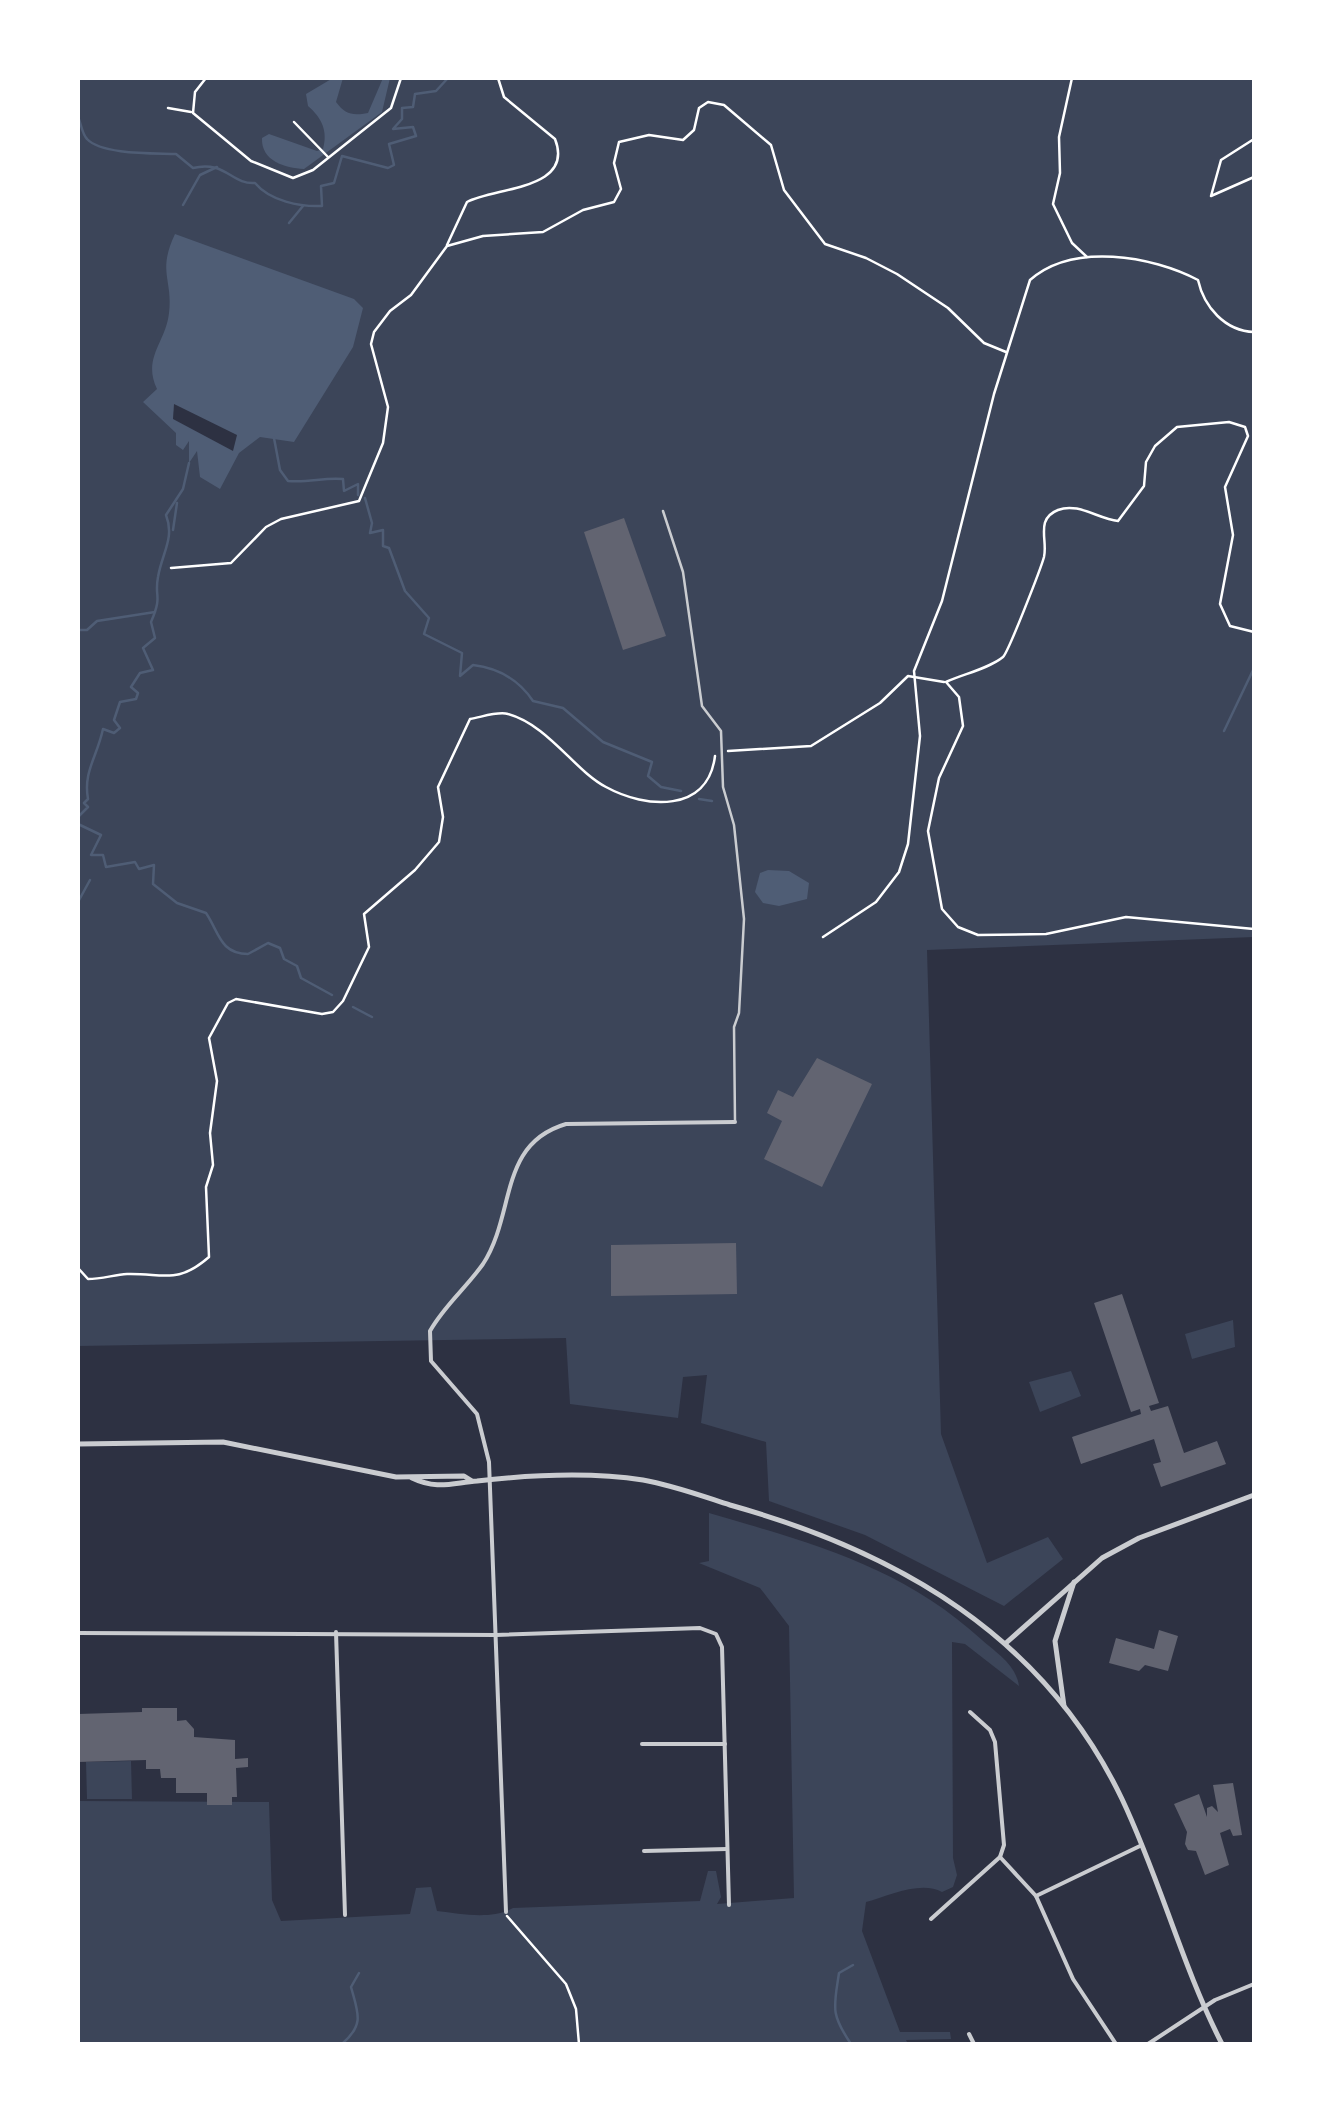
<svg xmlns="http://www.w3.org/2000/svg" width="1332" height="2122" font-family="Rubik,sans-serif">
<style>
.green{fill:#3c4559}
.water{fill:#4f5d75}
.pier{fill:#2d3142}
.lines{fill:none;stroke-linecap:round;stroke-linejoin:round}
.stream{stroke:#4f5d75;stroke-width:2.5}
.building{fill:#626471}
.path{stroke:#fff;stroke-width:2.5}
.service{stroke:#caccd0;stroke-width:2.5}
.minor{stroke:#caccd0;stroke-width:4}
.tertiary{stroke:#caccd0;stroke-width:5}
</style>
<rect width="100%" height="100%" fill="#2d3142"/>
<g class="green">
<path d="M78,78H1254V937L927,950L941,1434L987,1563L1048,1537L1063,1559L1004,1606L865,1535L769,1501L766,1442L701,1423L707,1375L683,1377L678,1418L570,1404L566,1338L78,1346Z"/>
<path d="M1233,1320L1235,1347L1192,1359L1185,1334Z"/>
<path d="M1071,1371L1081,1396L1040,1412L1029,1382Z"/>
<path d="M709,1513C811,1543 901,1566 982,1640C998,1654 1016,1665 1019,1686L965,1644L952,1642L953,1858L957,1875L953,1887L942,1892C921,1880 888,1896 866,1902L862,1931L900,2032H950L951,2039L906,2040L908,2044H78V1801L269,1802L272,1900L281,1921L410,1914L416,1888L431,1887L437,1911C462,1914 491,1920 513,1908L700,1901L708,1871H716L721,1897L717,1904L794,1898L789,1626L760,1588L699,1563L709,1561Z"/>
<path d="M131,1761L132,1799H87L86,1762Z"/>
</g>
<g class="water">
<path d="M333,78H343L336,102C345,114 352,116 368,113L383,78H390L382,112L304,169C285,168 261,161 262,138L269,134L317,151L323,149C328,131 322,118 308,106L306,94Z"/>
<path d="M175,234L354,299L363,308L353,347L294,442L260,437L239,453L220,489L200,477L197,451L189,463V441L183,450L176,445V433L143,402L157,389C142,358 166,342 169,313C173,279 157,272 175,234Z"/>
<path d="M768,870L789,871L809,883L807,899L779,906L763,903L755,892L760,873Z"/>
</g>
<path class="pier" d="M174,404L237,435L233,451L173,419Z"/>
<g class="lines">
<g class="stream">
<path d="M78,117C81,123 82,134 87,139C102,155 155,153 176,154L193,168C225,160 232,185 255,183C270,201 300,207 322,206L321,186L334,183L342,156L388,168L394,165L389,144L416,136L413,127L393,129L402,119V108L413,107L415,94L436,91L448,78"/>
<path d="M183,205L200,175L217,167"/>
<path d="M289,223L303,206"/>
<path d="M274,438L280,470L288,481C309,483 324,477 343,479L344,491L358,484V495"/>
<path d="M365,498L372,523L370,533L383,530V546L389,548L405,591L429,618L424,634L462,653L460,676L473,665C498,668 519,680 533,701L563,708L603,742L652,762L648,776L661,787L681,791"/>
<path d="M173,530L177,503"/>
<path d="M78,630H87L97,621L155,612"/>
<path d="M1224,731L1254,668"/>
<path d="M699,799L712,801"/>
<path d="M78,817L88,807L84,803L88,799C83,772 97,757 103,729L114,733L120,728L114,720L120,702L136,699L138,693L131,687L140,673L153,670L143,648L155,638L151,622C163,594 154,598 158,577C162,553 175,538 166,515L183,489L189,463"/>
<path d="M78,824L101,835L91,855H103L106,867L135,862L139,869L154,865L153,884L177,903L206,913C219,932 220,954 248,954L268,943L280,948L284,959L297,966L301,978L332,995"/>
<path d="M78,902L90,880"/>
<path d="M353,1007L372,1017"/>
<path d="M342,2044C365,2024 358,2013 351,1987L359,1973"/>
<path d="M851,2044C830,2013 834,2007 839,1973L853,1965"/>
</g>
</g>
<g class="building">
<path d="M624,518L666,636L623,650L584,532Z"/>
<path d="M817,1058L872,1084L822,1187L764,1159L782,1121L767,1113L778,1090L793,1097Z"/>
<path d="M736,1243L737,1294L611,1296V1245Z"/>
<path d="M1122,1294L1159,1403L1149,1406L1151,1411L1168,1406L1184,1453L1217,1441L1226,1464L1161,1487L1153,1464L1161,1462L1154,1439L1081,1464L1072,1437L1141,1414L1140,1409L1131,1412L1094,1303Z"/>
<path d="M1159,1630L1178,1636L1168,1671L1145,1665L1139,1671L1109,1663L1116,1638L1154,1649Z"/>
<path d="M142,1708H177V1721L186,1720L194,1729V1737L235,1740V1759L248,1758V1767L236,1768L237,1797H232V1805H207V1793H176V1778H161L160,1769H146V1760L78,1762V1714L142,1712Z"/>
<path d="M1233,1783L1242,1835L1233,1836L1230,1829L1220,1833L1229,1865L1205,1875L1196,1851L1188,1850L1185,1844L1187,1832L1174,1804L1199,1794L1207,1817V1808L1212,1806L1218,1812L1213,1785Z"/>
</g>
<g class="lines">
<g class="path">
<path d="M206,78L195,92L193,113L251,161L293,178L313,170L391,108L401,78"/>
<path d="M1072,78L1059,137L1060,173L1053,204L1072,243L1087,257"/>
<path d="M168,108L191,112"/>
<path d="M294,122L328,157"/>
<path d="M1254,139L1221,160L1211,196L1254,177"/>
<path d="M447,245L467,202C495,187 575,190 555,139L504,97L498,78"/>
<path d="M171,568L231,563L266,527L281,519L359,501L383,443L388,407L371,344L374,332L390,311L411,295L447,246L483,236L543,232L583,210L614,202L621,189L614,163L619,142L649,135L683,140L694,130L699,108L708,102L724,105L771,145L784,190L825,244L866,258L897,274L948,308L984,343L1006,352"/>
<path d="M1254,632L1230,626L1220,604L1233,535L1225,487L1248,436L1245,427L1229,422L1177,427L1155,446L1146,462L1144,486L1118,521C1098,519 1078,502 1058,510C1035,519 1048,540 1044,557C1041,568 1008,653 1003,657C988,669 963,674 946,682L959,697L963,726L939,778L928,831L942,909L958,927L978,935L1046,934L1126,917L1254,929"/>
<path d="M728,751L811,746L880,703L908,676L944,682"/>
<path d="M823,937L876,902L899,872L908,844L920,736L914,671L942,601L994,394L1030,280C1073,242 1152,256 1198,280C1204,307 1225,331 1254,332"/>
<path d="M78,1268L88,1279C101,1279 114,1275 127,1274C164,1273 177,1285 209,1257L206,1187L213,1165L210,1133L217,1081L209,1038L228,1003L236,999L322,1014L333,1012L343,1001L369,947L364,914L415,870L439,842L443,817L438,787L470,719C482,717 498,711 508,714C548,725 575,771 606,787C646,809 708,813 715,756"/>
<path d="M507,1916L566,1984L576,2009L579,2044"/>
</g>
<path class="service" d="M663,511L683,572L702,706L721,731L723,787L734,825L744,919L739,1013L734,1027L735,1121"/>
<g class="minor">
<path d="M336,1632L345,1915"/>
<path d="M78,1633L496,1635L700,1628L716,1634L722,1647L729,1905"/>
<path d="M642,1744H725"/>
<path d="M644,1851L727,1849"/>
<path d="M1000,1857L1036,1896L1073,1979L1116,2044"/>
<path d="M1036,1896L1142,1845"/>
<path d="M506,1912L489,1462L477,1414L431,1361L430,1331C444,1306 466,1288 483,1264C516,1213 498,1144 566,1124L735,1122"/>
<path d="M931,1919L1000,1857L1004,1845L995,1742L990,1730L970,1712"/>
<path d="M969,2034L974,2044"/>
<path d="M1148,2044L1215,2000L1254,1984"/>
</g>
<g class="tertiary">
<path d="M78,1444L223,1442L396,1477L464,1476L472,1481"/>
<path d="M412,1478C437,1490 452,1483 477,1481C529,1475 592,1472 643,1480C672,1485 702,1496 730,1505C898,1552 1044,1636 1122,1799C1160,1879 1182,1966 1222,2044"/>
<path d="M1006,1643L1102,1558L1139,1538L1254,1495"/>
<path d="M1064,1706L1055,1641L1074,1582"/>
</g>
</g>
<rect width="1332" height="2122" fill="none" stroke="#ffffff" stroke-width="160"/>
</svg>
